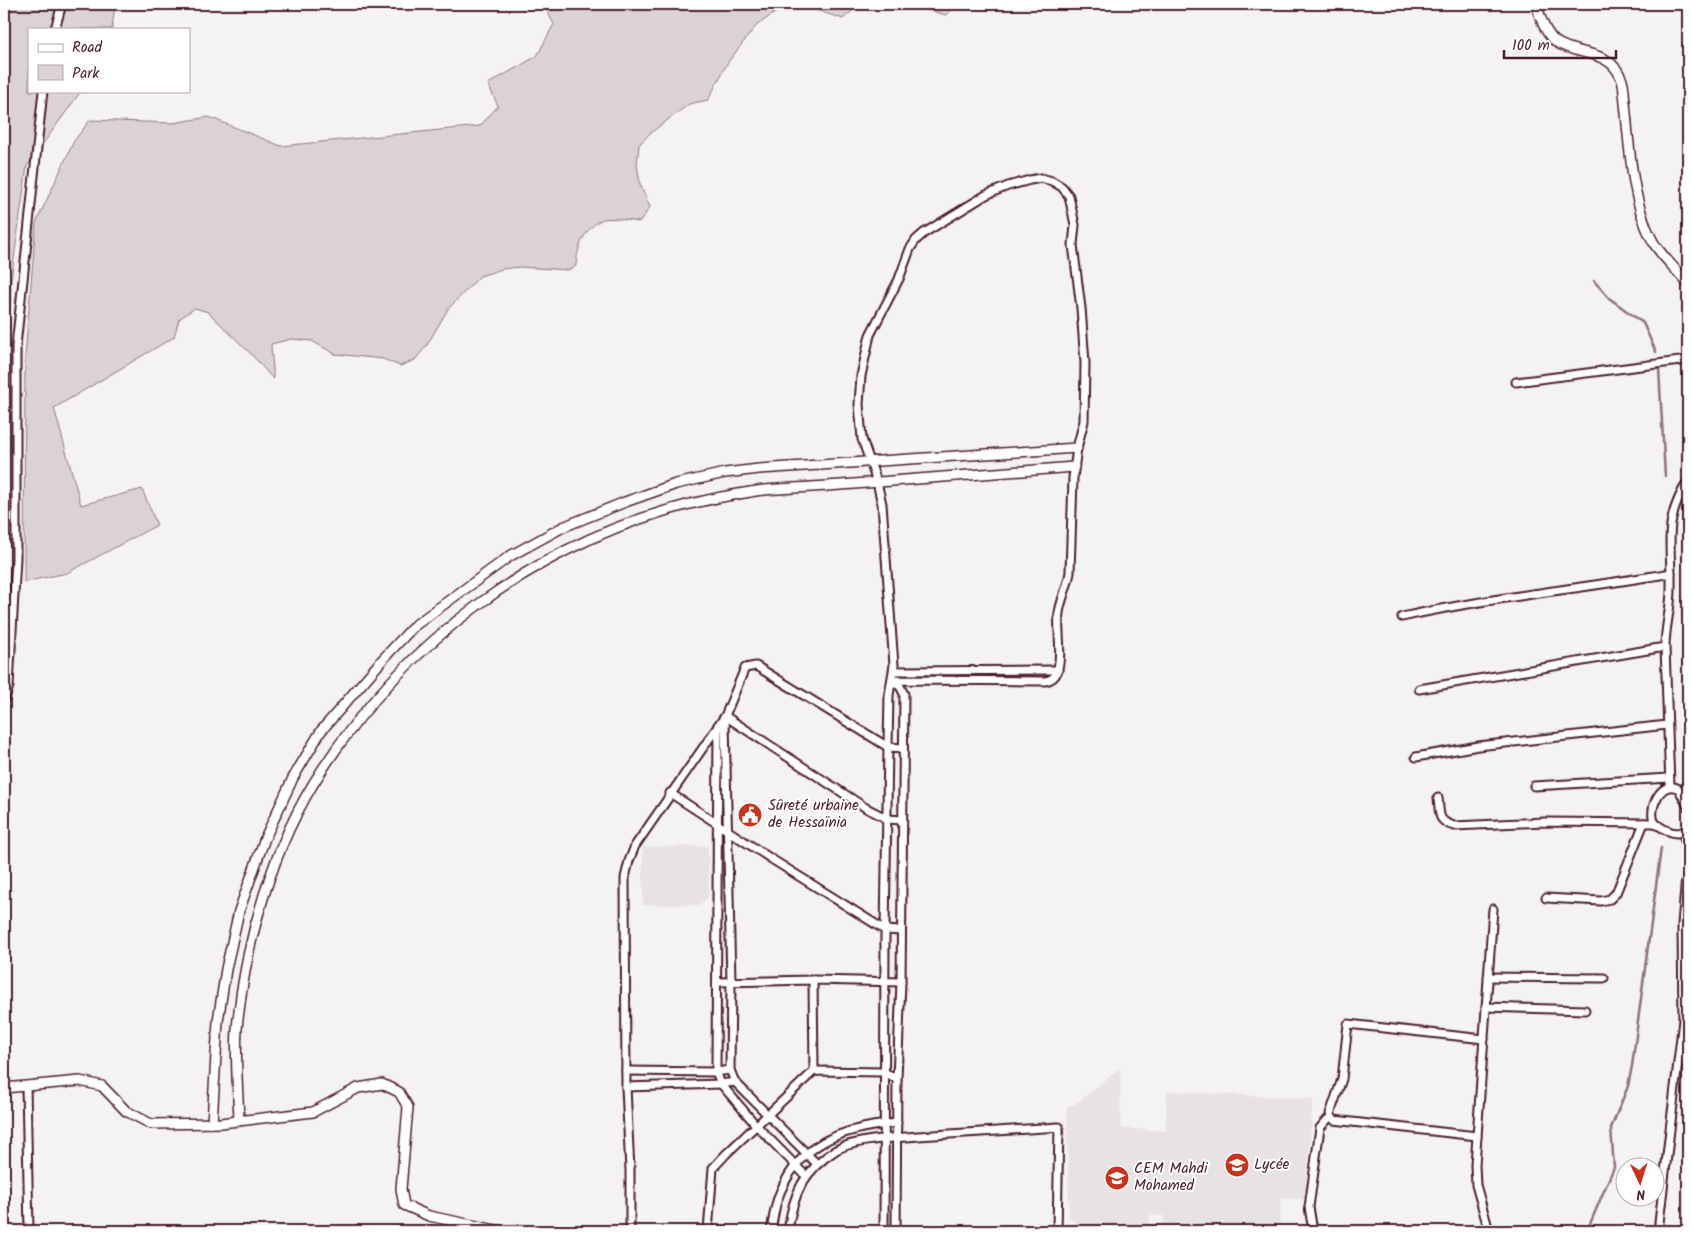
<svg xmlns="http://www.w3.org/2000/svg" width="1692" height="1235" font-family="Kalam,sans-serif">
<style>
.built{fill:#e7e2e3}
.green{fill:#dbd2d5;stroke:#927880}
.lines{fill:none;stroke-linecap:round;stroke-linejoin:round}
.stream{stroke:#8d727a;stroke-width:2.5}
.minor-casing{stroke:#4a1f2b;stroke-width:11}
.tertiary-casing{stroke:#4a1f2b;stroke-width:12}
.minor{stroke:#fff;stroke-width:7}
.tertiary{stroke:#fff;stroke-width:9}
.labels{text-anchor:middle;dominant-baseline:central;stroke-width:4;stroke-linejoin:round;paint-order:stroke}
.poi-label{font-size:15px;fill:#4a1f2b;stroke:#fff;text-anchor:start}
</style>
<rect width="100%" height="100%" fill="#f4f2f2"/>
<filter id="ink" filterUnits="userSpaceOnUse"><feTurbulence type="fractalNoise" baseFrequency=".02" numOctaves="2"/><feDisplacementMap in="SourceGraphic" scale="10" xChannelSelector="R" yChannelSelector="G"/><feConvolveMatrix kernelMatrix="1 2 1 2 8 2 1 2 1" color-interpolation-filters="sRGB"/></filter>
<g filter="url(#ink)">
<g class="built">
<path d="M708,846L709,896L699,905H643V847Z"/>
<path d="M1120,1068L1121,1128L1166,1131L1167,1091L1313,1099L1305,1199L1281,1198L1279,1231L1163,1229L1164,1216L1150,1215L1149,1231H1084L1069,1217L1067,1106L1074,1105Z"/>
</g>
<g class="green">
<path d="M4,4H115L112,29H29V91H81L27,166L11,280L6,376L4,516Z"/>
<path d="M543,4H860L843,19L810,8L776,12L756,26L728,62L708,100L689,104L649,134L639,145L637,164L640,184L650,207L640,222C630,221 610,216 601,220C584,229 577,248 576,266L568,270L520,267L502,269L480,276L448,309L427,345L415,360L400,366L383,359L335,354L312,341L292,339L271,344C271,356 274,367 273,379L253,356L208,312L195,308L179,319L174,337L54,408L81,505L142,489L157,525L67,573L24,582L25,357L36,223L74,141L90,120L172,123L209,117L281,146L480,126L498,106L488,84L537,56L554,24Z"/>
<path d="M911,4H959L946,15L912,6Z"/>
</g>
<g class="lines">
<g class="stream">
<path d="M1594,281L1609,298L1643,323L1656,352"/>
<path d="M1659,369L1665,476"/>
<path d="M1587,1231L1614,1167L1611,1128L1628,1086L1632,1066L1661,848"/>
</g>
<defs>
<g id="minor">
<path d="M55,29L62,4"/>
<path d="M1516,382L1688,360"/>
<path d="M1402,617C1491,597 1581,589 1671,573"/>
<path d="M894,671L1058,670"/>
<path d="M893,683L900,686L904,694L901,982L897,1079L896,1231"/>
<path d="M1419,689L1665,647"/>
<path d="M4,702L9,686L16,558V346L43,91"/>
<path d="M725,716L866,808L888,819L902,820"/>
<path d="M725,722L731,982L730,1070L735,1082L817,1164"/>
<path d="M725,725H718L716,1072L721,1084L756,1125L806,1176"/>
<path d="M1416,757L1478,746L1667,725"/>
<path d="M1534,786L1669,778"/>
<path d="M1670,786L1665,647C1665,627 1671,609 1671,589C1672,543 1662,523 1688,481"/>
<path d="M670,793L773,860L885,930L901,931"/>
<path d="M1438,798C1440,814 1437,821 1454,826L1545,822L1655,823"/>
<path d="M1688,807L1679,789C1661,778 1647,810 1655,823C1664,830 1680,839 1688,827"/>
<path d="M1546,898L1601,901L1610,899L1616,893L1644,823"/>
<path d="M1488,977L1604,978"/>
<path d="M813,980L814,1071"/>
<path d="M717,982L813,980L901,982"/>
<path d="M1486,1007L1585,1010"/>
<path d="M626,1071L716,1072L730,1070"/>
<path d="M26,1086L29,1231"/>
<path d="M626,1087L721,1084L735,1082"/>
<path d="M1477,1136L1334,1120L1330,1114L1342,1079L1348,1024L1484,1039"/>
<path d="M630,1231V1171L626,1087L625,878L629,861L635,846L725,716L745,668L756,666L888,747L903,748"/>
<path d="M708,1231L713,1168L726,1154L814,1071L884,1072L897,1079"/>
<path d="M771,1231C773,1221 774,1211 777,1201C796,1143 841,1128 897,1123"/>
<path d="M788,1231C793,1194 803,1171 836,1150C855,1139 896,1138 918,1136C965,1133 1012,1130 1059,1127L1057,1231"/>
<path d="M884,1231L885,930L888,747L889,695L894,665L882,504L877,482L862,439L859,404L861,376L870,335L899,279L910,249L916,240L924,233L986,195L1008,186L1030,180L1041,178L1052,181L1062,187L1069,196L1075,225L1073,245L1081,308L1085,363L1084,421L1077,448L1073,478L1070,572C1068,586 1061,599 1059,613C1057,632 1063,654 1057,672C1055,678 1051,680 1045,681L892,680"/>
<path d="M1313,1231L1309,1207L1320,1128L1327,1120"/>
<path d="M1489,1231L1476,1185L1475,1165L1493,909"/>
<path d="M1658,1231L1683,1020L1682,925L1688,851L1683,833"/>
</g>
<g id="tertiary">
<path d="M1536,4C1540,16 1545,34 1556,42C1580,58 1612,47 1623,83C1629,132 1629,202 1655,245C1664,258 1677,271 1688,283"/>
<path d="M4,1088L80,1081L102,1086L126,1111L151,1124L221,1123L313,1112L358,1088L382,1084L399,1092L408,1107L401,1189L404,1205L429,1216L501,1231"/>
<path d="M239,1121C238,1091 235,1059 237,1029C245,942 273,844 322,770C406,640 540,542 690,504C710,499 730,495 750,492C764,489 779,489 793,488C817,487 842,485 866,483C935,478 1004,473 1074,467"/>
<path d="M212,1123L218,1021L226,969L239,911L265,838L293,778L321,731L383,659L414,626L510,556L563,527L625,502L676,484L725,473L759,469L1077,448"/>
</g>
</defs>
<use href="#minor" class="minor-casing"/>
<use href="#tertiary" class="tertiary-casing"/>
<use href="#minor" class="minor"/>
<use href="#tertiary" class="tertiary"/>
</g>
</g>
<defs>
<symbol id="civic-disc" viewBox="-11 -11 22 22"><circle r="9.5" fill="#c8321e" stroke="#fff"/><path d="M-.6-6.5H3V-4.5H.6V-3L4-1V1h2V6H-6V1h2V-1L-.6-3ZM-1.2 2.5V6h2.4V2.5Z" fill="#fff"/></symbol>
<symbol id="school-disc" viewBox="-11 -11 22 22"><circle r="9.5" fill="#c8321e" stroke="#fff"/><path d="M0-5L7-2L0 1L-7-2ZM-4 1L0 2.5L4 1V4Q0 6-4 4Z" fill="#fff"/></symbol>
</defs>
<g fill-rule="evenodd">
<use href="#civic-disc" x="736" y="801" width="28" height="28"/>
<use href="#school-disc" x="1223" y="1151" width="28" height="28"/>
<use href="#school-disc" x="1103" y="1164" width="28" height="28"/>
</g>
<g class="labels">
<g class="poi-label">
<text x="768" y="806">Sûreté urbaine<tspan x="768" dy="17">de Hessaïnia</tspan></text>
<text x="1254" y="1165">Lycée</text>
<text x="1134" y="1169">CEM Mahdi<tspan x="1134" dy="17">Mohamed</tspan></text>
</g>
</g>
<rect width="1692" height="1235" fill="none" stroke="#fff" stroke-width="20"/>
<rect x="10" y="10" width="1672" height="1215" fill="none" stroke="#4a1f2b" stroke-width="2" filter="url(#ink)"/>
<rect x="28" y="28" width="162" height="65" fill="#ffffff" stroke="#b7a5aa"/>
<rect x="38" y="44" width="25" height="8" fill="#ffffff" stroke="#b7a5aa"/>
<text x="72" y="52" font-size="15" fill="#4a1f2b">Road</text>
<rect x="38" y="65" width="25" height="15" fill="#dbd2d5" stroke="#b7a5aa"/>
<text x="72" y="78" font-size="15" fill="#4a1f2b">Park</text>
<g transform="translate(1640 1182) rotate(176)"><circle r="24" fill="#ffffff" stroke="#b7a5aa"/>
<path d="M0-4L9 19L0 12L-9 19Z" fill="#c8321e"/>
<text y="-8" font-size="14" font-weight="bold" text-anchor="middle" fill="#4a1f2b">N</text>
</g>
<path d="M1504 50v8h112v-8" fill="none" stroke="#4a1f2b" stroke-width="2.5"/>
<text x="1512" y="50" font-size="15" fill="#4a1f2b" stroke="#ffffff" stroke-width="4" paint-order="stroke">100 m</text>
</svg>
